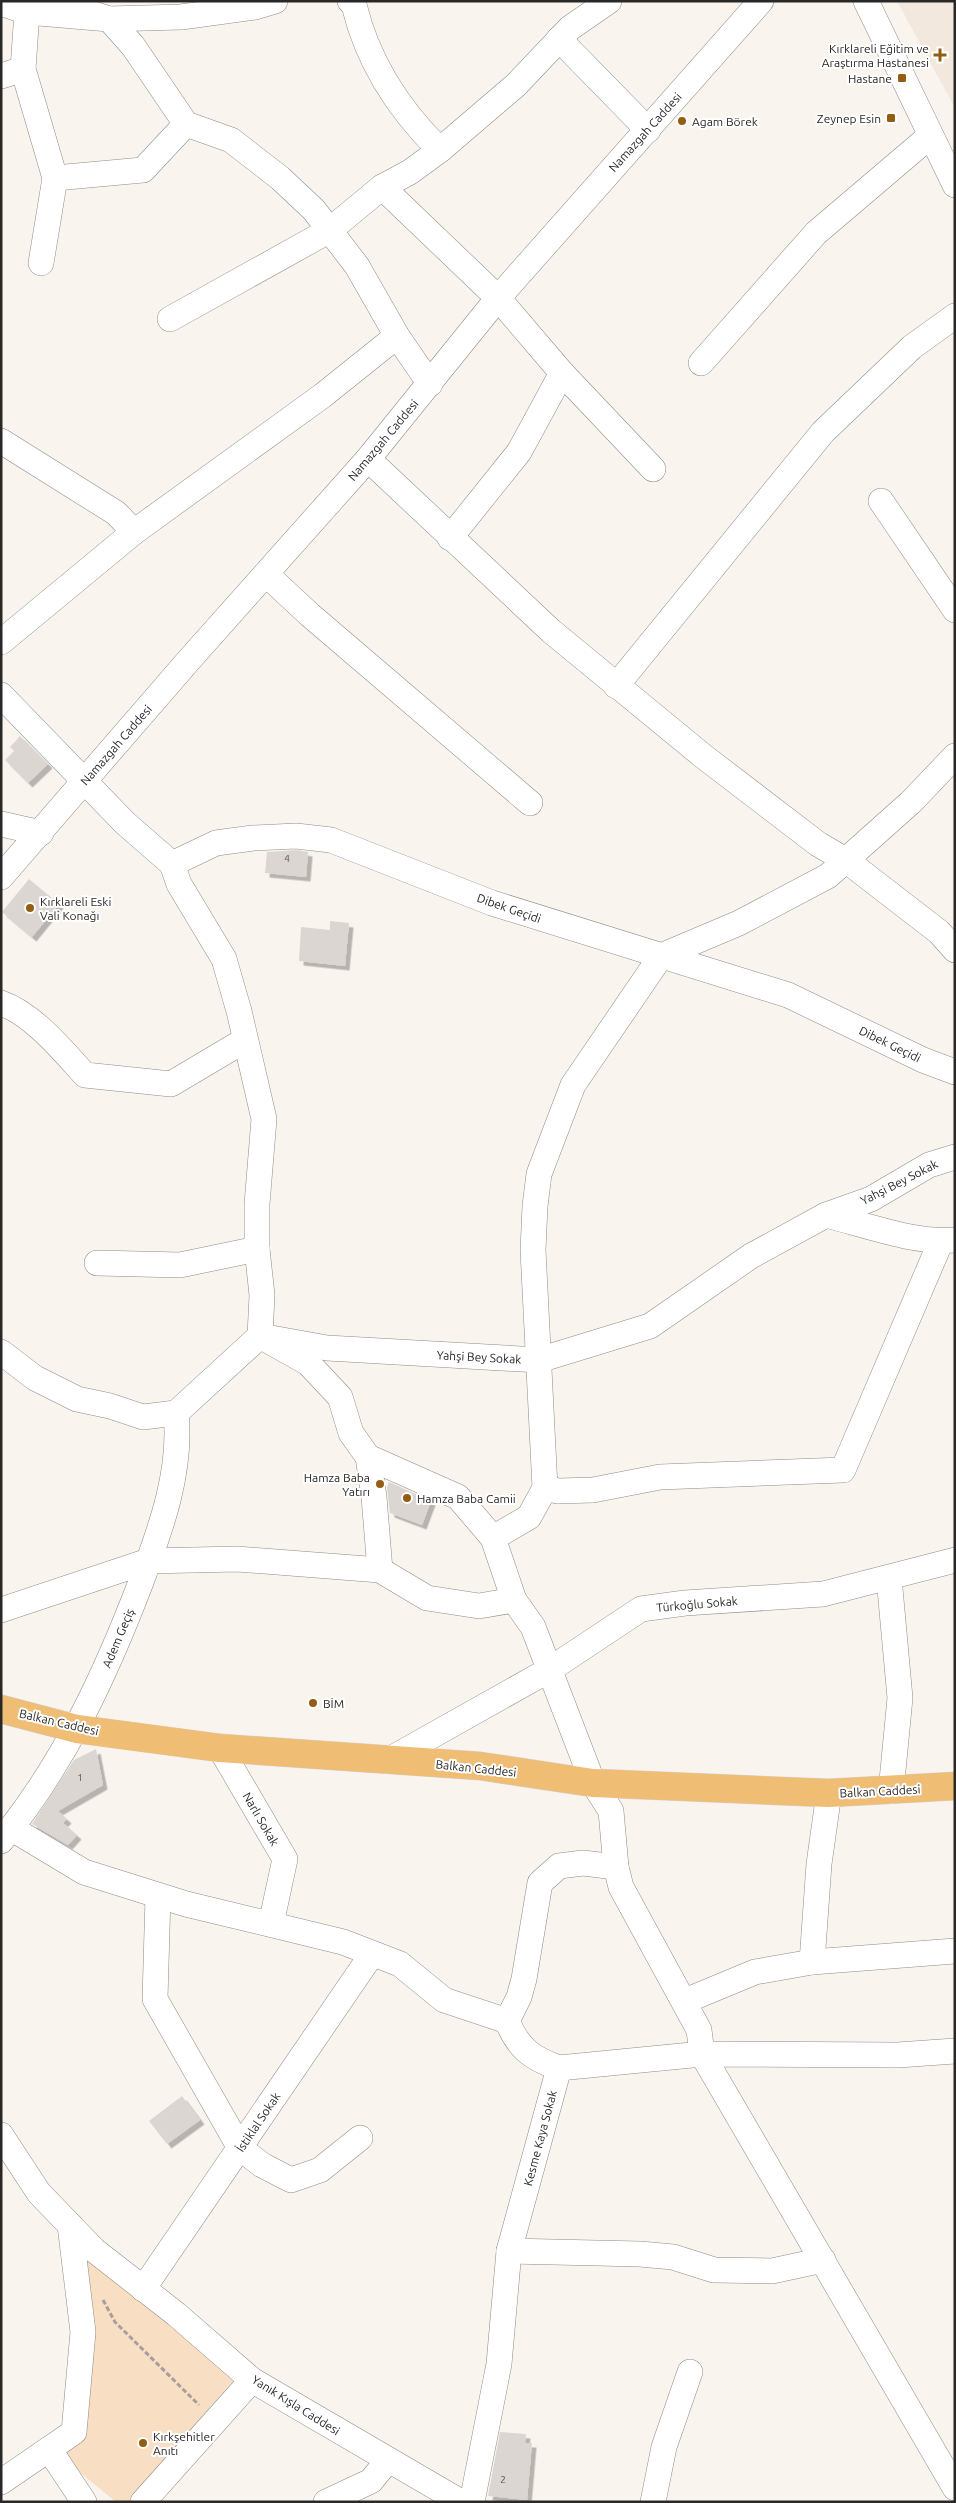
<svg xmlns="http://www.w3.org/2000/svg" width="956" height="2503" font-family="Ubuntu,sans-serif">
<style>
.built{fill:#f3e8dd}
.green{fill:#f8dec2}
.building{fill:#dbd6d1;filter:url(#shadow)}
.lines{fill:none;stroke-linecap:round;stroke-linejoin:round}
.minor-casing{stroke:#908b86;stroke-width:26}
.major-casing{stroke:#d4d4d4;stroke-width:29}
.path{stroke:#a5a09c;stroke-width:3;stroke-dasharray:5 2.5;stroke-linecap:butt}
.minor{stroke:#fff;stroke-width:25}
.major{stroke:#efbd74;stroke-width:28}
.poi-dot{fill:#935d13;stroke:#fff;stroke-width:2}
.labels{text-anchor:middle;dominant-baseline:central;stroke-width:4;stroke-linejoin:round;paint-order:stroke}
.number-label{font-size:10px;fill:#565451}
.poi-label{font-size:12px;fill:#2a2826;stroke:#fff;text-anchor:start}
.street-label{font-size:12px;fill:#2a2826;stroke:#fff}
</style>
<defs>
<filter id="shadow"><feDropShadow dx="4.5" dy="4.5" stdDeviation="0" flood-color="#0004"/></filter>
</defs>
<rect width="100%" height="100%" fill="#faf4ef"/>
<path class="built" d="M897,1H955V108Z"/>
<path class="green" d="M94,2250L243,2369L128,2502H116L56,2453L84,2423L81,2267Z"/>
<g class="building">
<path d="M20,736L48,764L28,783L5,760L14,751L10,747Z"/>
<path d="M296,850L308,852L306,877L265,873L267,852Z"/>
<path d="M29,879L59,904L32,937L2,912Z"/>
<path d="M330,921L349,923L345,966L299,961L301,927L330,930Z"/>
<path d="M389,1482L431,1501L422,1525L390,1513L387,1487Z"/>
<path d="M96,1749L103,1785L58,1811L67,1819L63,1823L77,1835L68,1845L32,1824L74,1760Z"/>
<path d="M182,2096L200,2120L167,2144L149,2121Z"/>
<path d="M500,2432L526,2434L525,2443H532L527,2500L488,2496Z"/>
</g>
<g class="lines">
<defs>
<g id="minor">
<path d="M53,1L109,19L133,46L186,124L231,140L280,178L314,210L357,266L397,336L430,384"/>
<path d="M350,1L354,5C368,63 398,109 440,150"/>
<path d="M866,1L955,185"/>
<path d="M1,3L27,12L109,19L181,17L255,7L275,1"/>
<path d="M559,39L648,130"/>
<path d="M23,69L55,178L41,263"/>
<path d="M1,76L23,69L27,12"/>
<path d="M55,178L143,170L186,124"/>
<path d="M382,187L498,298L562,373L653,469"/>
<path d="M170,319L330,230L382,187L410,172L440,150L516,85L570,28L609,1"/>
<path d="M701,363L816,233L930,136"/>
<path d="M1,441L116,513L134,532"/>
<path d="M368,459L551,631L703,756L818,844L847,861L939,932L955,950"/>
<path d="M881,501L955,610"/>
<path d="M450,538L519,452L562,373"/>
<path d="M267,575L310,615L530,803"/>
<path d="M1,642L134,532L322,396L397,336"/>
<path d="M616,686L823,432L912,347L955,316"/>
<path d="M1,695L125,823L172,864L216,843L253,838L296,836L331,840L492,903L788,995L923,1060L955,1072"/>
<path d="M1,824L41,833"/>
<path d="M172,864L179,884L224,959L239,1011L264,1119L257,1204V1249L262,1295L260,1336L308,1363L340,1397L351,1433L368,1457L458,1497L493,1538L514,1600L533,1627L593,1783L611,1811L616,1867L621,1887L699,2030L702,2054L955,2488"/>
<path d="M1,877L189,660L368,459L498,298L761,1"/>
<path d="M1,1003C33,1014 63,1051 85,1075L171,1084L245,1040"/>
<path d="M826,1215C866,1225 912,1243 955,1240"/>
<path d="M97,1263L180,1265L257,1249"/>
<path d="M1,1352L35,1378L77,1399L110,1406L143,1417L176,1413L260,1336L327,1348L539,1360L650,1326L751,1256L826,1215L871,1199L929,1165L955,1157"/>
<path d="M368,1457L374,1497L380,1570"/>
<path d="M545,1488L533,1250L535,1206L539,1174L573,1085L661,956L739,923L828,876L911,802L955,756"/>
<path d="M493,1538L529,1517L545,1488L558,1491L593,1490L660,1477L843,1470L941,1241"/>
<path d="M889,1578L900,1698L891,1791"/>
<path d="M1,1610L148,1561L237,1559L380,1570L427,1598L479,1606L514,1600"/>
<path d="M220,1748L285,1859L271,1924"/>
<path d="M387,1761L549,1670L641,1609L685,1603L823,1594L955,1560"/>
<path d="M11,1828L84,1872L186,1904L343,1942L400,1964L444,2000L507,2021"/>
<path d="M1,1841C65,1762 105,1676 141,1582C161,1528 182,1471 176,1413"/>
<path d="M158,1896L155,1999L240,2148L262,2165L291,2180L320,2170L360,2138"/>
<path d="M812,1962L819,1864L829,1793"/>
<path d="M685,2001L755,1972L812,1962L955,1951"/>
<path d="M559,2068L702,2054L898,2055L955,2051"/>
<path d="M1,2135L39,2193L94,2250L176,2314L252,2380L461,2502"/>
<path d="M509,2251L640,2254L673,2257L714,2270L772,2271L823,2260"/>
<path d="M143,2289L372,1954"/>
<path d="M49,2449L84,2502"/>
<path d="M1,2482L74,2432L83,2332L70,2225"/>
<path d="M143,2502L252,2380"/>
<path d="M326,2502L371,2481L388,2460"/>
<path d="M472,2502L499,2364L509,2251L559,2068C531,2058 519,2049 507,2021L519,1997L524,1979L540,1883L559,1866L583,1863L616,1867"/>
<path d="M653,2502L664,2447L690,2372"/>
</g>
<path id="major" d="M1,1709L77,1729L220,1748L480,1766L593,1783L829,1793L955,1786"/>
</defs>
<use href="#minor" class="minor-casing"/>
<use href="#major" class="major-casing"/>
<path class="path" d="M103,2300L115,2322L199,2405"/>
<use href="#minor" class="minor"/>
<use href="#major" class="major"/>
</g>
<g class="poi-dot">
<path d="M937.5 47.5h5v5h5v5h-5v5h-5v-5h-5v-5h5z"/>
<rect x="897" y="73" width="10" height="10" rx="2.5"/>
<rect x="886" y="113" width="10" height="10" rx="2.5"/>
<circle cx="682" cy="121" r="5"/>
<circle cx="30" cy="908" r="5"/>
<circle cx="380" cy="1484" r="5"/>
<circle cx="407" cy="1498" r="5"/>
<circle cx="313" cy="1703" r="5"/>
<circle cx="143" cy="2443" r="5"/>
</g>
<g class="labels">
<g class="number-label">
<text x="287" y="858">4</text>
<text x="80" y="1777">1</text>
<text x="503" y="2479">2</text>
</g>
<g class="poi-label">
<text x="929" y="48" text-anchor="end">Kırklareli Eğitim ve<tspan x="929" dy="14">Araştırma Hastanesi</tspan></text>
<text x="892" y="78" text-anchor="end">Hastane</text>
<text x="881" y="118" text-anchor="end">Zeynep Esin</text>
<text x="692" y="121">Agam Börek</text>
<text x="40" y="901">Kırklareli Eski<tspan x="40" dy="14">Vali Konağı</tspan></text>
<text x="370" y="1477" text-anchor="end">Hamza Baba<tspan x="370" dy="14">Yatırı</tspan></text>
<text x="417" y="1498">Hamza Baba Camii</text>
<text x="323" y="1703">BİM</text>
<text x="153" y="2436">Kırkşehitler<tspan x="153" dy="14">Anıtı</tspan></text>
</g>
<g class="street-label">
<text transform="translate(645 132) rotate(-48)">Namazgah Caddesi</text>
<text transform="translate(383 440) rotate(-50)">Namazgah Caddesi</text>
<text transform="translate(116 745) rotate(-49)">Namazgah Caddesi</text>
<text transform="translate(509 908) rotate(19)">Dibek Geçidi</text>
<text transform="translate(890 1044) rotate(26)">Dibek Geçidi</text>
<text transform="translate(899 1182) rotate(-27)">Yahşi Bey Sokak</text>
<text transform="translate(479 1357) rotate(3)">Yahşi Bey Sokak</text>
<text transform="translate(697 1604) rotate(-5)">Türkoğlu Sokak</text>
<text transform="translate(118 1638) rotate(-67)">Adem Geçiş</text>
<text transform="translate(59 1722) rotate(13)">Balkan Caddesi</text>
<text transform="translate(476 1768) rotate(6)">Balkan Caddesi</text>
<text transform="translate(880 1791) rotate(-3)">Balkan Caddesi</text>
<text transform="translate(261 1819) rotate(60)">Narlı Sokak</text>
<text transform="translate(258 2122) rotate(-56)">İstiklal Sokak</text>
<text transform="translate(540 2138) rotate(-75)">Kesme Kaya Sokak</text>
<text transform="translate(296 2405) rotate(32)">Yanık Kışla Caddesi</text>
</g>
</g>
<rect width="956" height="2503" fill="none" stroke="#2a2826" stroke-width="5"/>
</svg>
